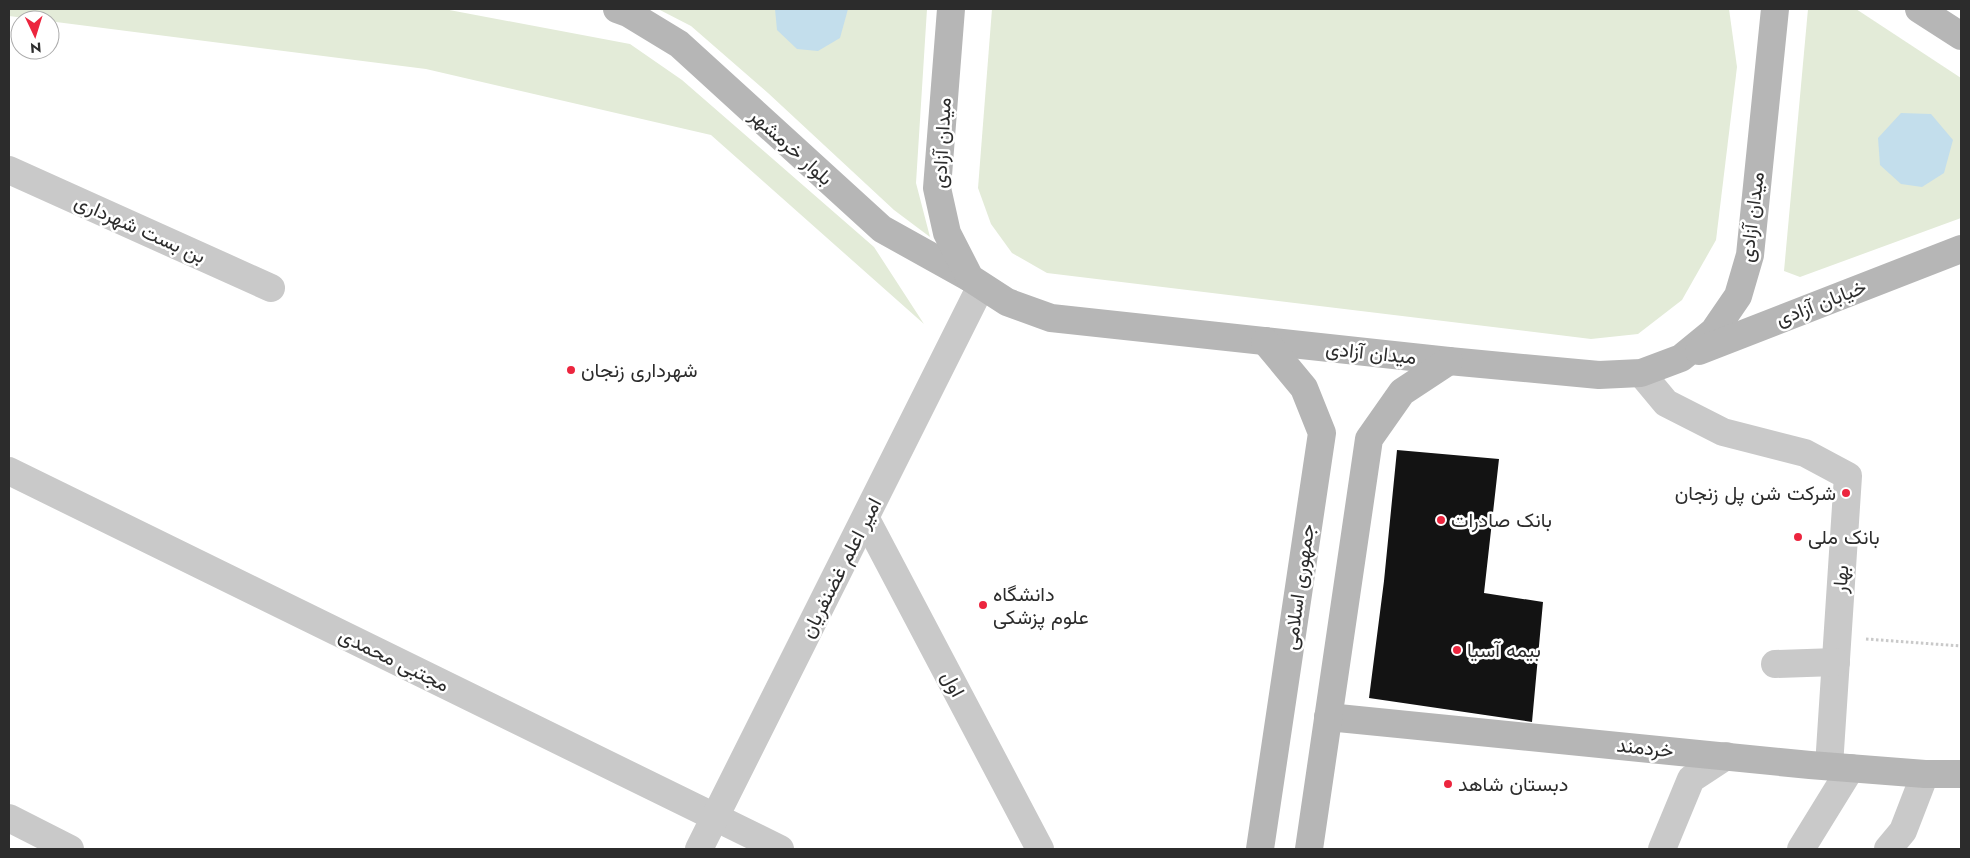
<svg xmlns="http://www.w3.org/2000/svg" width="1970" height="858" font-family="Jost,Vazirmatn,sans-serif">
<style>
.green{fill:#e3ebd8}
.water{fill:#c3deec}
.building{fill:#131313}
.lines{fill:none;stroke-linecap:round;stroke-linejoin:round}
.path{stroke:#c9c9c9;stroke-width:3;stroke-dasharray:2.5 2.5;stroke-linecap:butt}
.street{stroke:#c9c9c9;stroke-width:28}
.secondary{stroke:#b6b6b6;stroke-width:28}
.poi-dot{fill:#ec253e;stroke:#fff;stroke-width:2}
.labels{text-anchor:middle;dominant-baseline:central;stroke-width:5;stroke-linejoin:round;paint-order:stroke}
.street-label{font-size:20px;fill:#2c2c2c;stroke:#fff}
.poi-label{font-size:20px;fill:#2c2c2c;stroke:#fff;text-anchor:start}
</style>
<rect width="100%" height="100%" fill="#fff"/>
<g class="green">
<path d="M9,9H444L630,44L682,80L874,247L924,324L711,135L426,69L9,16Z"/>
<path d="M658,9H927L916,183L930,237L894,210L768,93L691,26Z"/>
<path d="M992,9H1729L1737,67L1716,240L1682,300L1638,334L1591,339L1047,273L1012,253L991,224L978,188Z"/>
<path d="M1808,9H1856L1961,78V218L1800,277L1784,271Z"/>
</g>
<g class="water">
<path d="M775,9H848L840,38L818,51L797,49L777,30Z"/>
<path d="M1901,113L1931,114L1953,140L1944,173L1922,187L1901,184L1880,165L1878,138Z"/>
</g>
<path class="building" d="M1397,450L1499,459L1484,593L1543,602L1532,722L1369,698L1384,581Z"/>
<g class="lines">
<path class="path" d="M1866,639L1961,646"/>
<g class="street">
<path d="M9,170L271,288"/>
<path d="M1641,373L1666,403L1723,432L1805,453L1848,476L1829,766"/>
<path d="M9,471L780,849"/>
<path d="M866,519L1040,849"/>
<path d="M1775,664L1836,662"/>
<path d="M9,818L70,849"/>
<path d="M699,849L981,286"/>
<path d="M1662,849L1691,779L1726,756"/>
<path d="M1801,849L1851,768"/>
<path d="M1888,849L1903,831L1925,774"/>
</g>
<g class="secondary">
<path d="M617,9L628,13L679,44L882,229L970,278"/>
<path d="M951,9L937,188L947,233L970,278L1007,302L1051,318L1449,361L1599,375L1641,373L1681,358L1714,331L1738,296L1750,255L1775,9"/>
<path d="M1919,9L1961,36"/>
<path d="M1699,351L1961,249"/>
<path d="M1328,717L1810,765L1925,774H1961"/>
<path d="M1260,849L1322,433L1304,388L1265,341"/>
<path d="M1309,849L1369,439L1402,392L1449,361"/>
</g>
</g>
<g class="poi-dot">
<circle cx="571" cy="370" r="5"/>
<circle cx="1846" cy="493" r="5"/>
<circle cx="1441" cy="520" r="5"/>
<circle cx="1798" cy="537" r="5"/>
<circle cx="983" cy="605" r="5"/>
<circle cx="1457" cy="650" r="5"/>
<circle cx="1448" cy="784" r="5"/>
</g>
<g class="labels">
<g class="street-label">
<text transform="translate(942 143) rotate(-87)">میدان آزادی</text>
<text transform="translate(791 147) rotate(42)">بلوار خرمشهر</text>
<text transform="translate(1752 217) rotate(-83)">میدان آزادی</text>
<text transform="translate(140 229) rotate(24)">بن بست شهرداری</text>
<text transform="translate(1821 303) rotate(-21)">خیابان آزادی</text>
<text transform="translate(1371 353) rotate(6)">میدان آزادی</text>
<text transform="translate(841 568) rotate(-63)">امیر اعلم غضنفریان</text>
<text transform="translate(1841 579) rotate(-86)">بهار</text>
<text transform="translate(1299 587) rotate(-82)">جمهوری اسلامی</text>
<text transform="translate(394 660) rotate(26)">مجتبی محمدی</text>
<text transform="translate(953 684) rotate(62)">اول</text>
<text transform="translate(1645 748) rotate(6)">خردمند</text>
</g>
<g class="poi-label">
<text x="581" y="370">شهرداری زنجان</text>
<text x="1836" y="493" text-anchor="end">شرکت شن پل زنجان</text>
<text x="1451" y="520">بانک صادرات</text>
<text x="1808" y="537">بانک ملی</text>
<text x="993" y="594">دانشگاه<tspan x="993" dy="23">علوم پزشکی</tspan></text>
<text x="1467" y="650">بیمه آسیا</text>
<text x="1458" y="784">دبستان شاهد</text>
</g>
</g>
<rect width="1970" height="858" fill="none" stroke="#2c2c2c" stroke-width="20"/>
<g transform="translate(35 35) rotate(176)"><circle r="24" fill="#ffffff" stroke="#ababab"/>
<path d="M0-4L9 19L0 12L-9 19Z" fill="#ec253e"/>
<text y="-8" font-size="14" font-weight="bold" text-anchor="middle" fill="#2c2c2c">N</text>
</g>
</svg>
